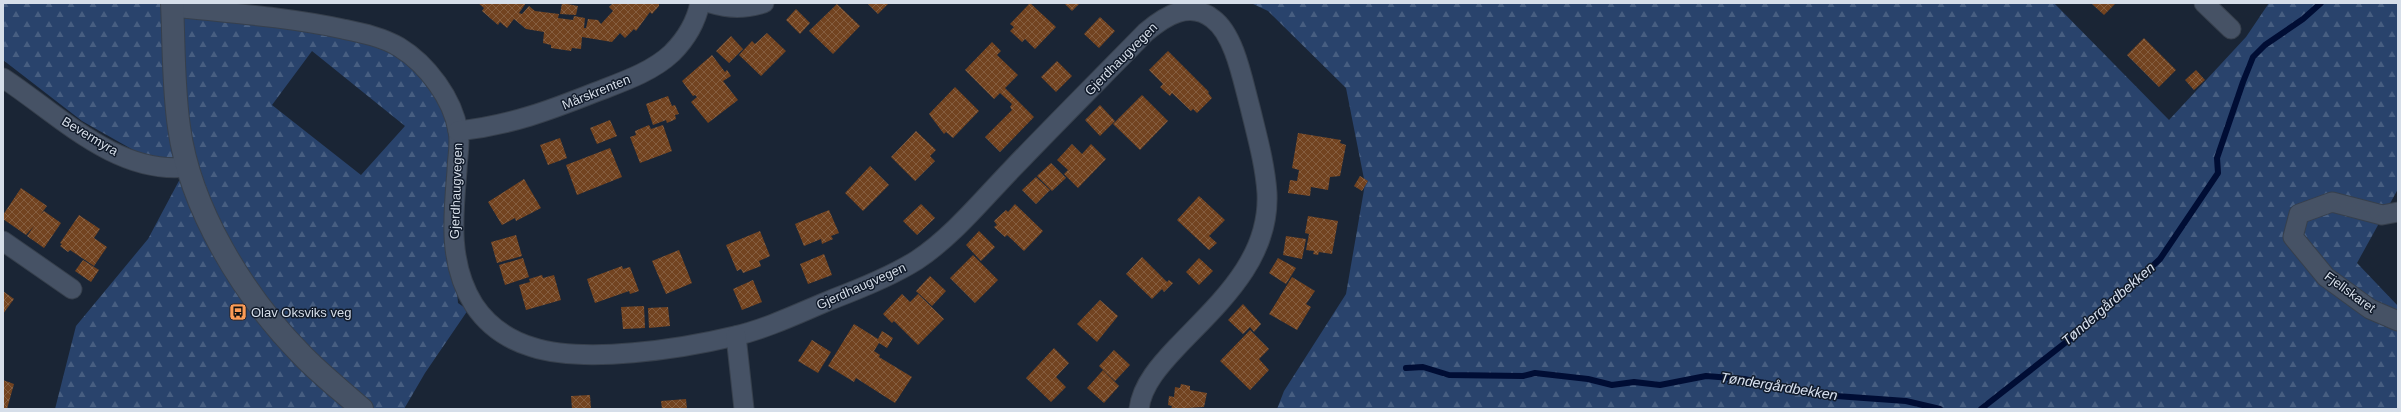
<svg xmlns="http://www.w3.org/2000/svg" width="2401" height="412" font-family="Arial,sans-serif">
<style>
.forest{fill:url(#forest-firs);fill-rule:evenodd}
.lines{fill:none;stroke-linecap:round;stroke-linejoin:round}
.stream{stroke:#000d34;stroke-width:6}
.building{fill:url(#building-cross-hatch)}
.street-casing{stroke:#37404d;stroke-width:21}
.secondary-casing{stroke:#37404d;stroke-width:24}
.street{stroke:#465265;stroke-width:19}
.secondary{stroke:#465265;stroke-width:22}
.labels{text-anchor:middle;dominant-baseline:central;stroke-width:3;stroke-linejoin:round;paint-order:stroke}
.street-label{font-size:13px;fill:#d6dee9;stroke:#111b2b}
.poi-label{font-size:13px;fill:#d6dee9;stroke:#111b2b;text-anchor:start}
.water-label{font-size:14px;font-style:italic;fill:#d9e2f1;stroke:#111b2b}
</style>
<defs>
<pattern id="forest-firs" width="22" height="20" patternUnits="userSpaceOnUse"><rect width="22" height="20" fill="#29436c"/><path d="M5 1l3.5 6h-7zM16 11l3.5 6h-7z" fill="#475e81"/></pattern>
<pattern id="building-cross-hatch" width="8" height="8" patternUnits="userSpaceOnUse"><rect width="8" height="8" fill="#724320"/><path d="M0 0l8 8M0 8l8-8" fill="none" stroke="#855e40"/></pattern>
</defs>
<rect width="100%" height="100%" fill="#1a2535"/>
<g class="forest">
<path d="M3,3H185L394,42L450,89L451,215L458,303L468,310L425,373L404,409H55L76,326L148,239L181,177L82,121L3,60ZM312,51L405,126L361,175L272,105Z"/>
<path d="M1251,3H2054L2169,120L2246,37L2269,3H2398V189L2357,263L2398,306V409H1277L1284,391L1346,294L1365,184L1346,88L1268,11Z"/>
</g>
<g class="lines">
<g class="stream">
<path d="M1406,368L1423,367L1449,375L1523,376L1535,373L1588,379L1612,385L1634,382L1660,385L1706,376L1744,379L1822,395L1906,401L1940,409"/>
<path d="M1981,409L2098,317L2160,259L2218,173L2217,158L2243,82L2253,57L2265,45L2303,19L2321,3"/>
</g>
</g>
<g class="building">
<path d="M478,3H526L519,13L522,14L529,6L535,11L559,14L558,18L573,20L574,16L585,18L584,28H586L588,19L598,20L601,24L613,11L609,7L613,3H659V6L652,14L650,12L636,31L634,29L625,38L620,33L612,42L582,37L581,49L572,48L571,51L551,48V45L543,43L544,32L526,29L514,19L507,28L500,22L498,25L482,11L484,8Z"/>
<path d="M562,3L578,6L576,15L560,14Z"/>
<path d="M867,3H889L878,14Z"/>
<path d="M1030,3L1056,27L1035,49L1025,39L1022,42L1010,31L1014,27L1010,24Z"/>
<path d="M1064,3H1080L1072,11Z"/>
<path d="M2091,3H2116L2104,15Z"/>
<path d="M837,4L860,26L833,54L809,31Z"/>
<path d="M796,9L810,23L800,34L786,20Z"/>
<path d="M1100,17L1115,31L1099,48L1084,34Z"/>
<path d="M767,33L786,51L761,76L739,55L752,41L755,44Z"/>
<path d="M731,36L743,49L729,63L716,51Z"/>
<path d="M2144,38L2176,70L2159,87L2127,55Z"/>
<path d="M992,42L1001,51L997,55L1018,75L1005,88L1034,117L1000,152L985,137L1012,110L1010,107L1012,104L1000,93L994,99L965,70Z"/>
<path d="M1168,51L1209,92L1208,93L1212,98L1197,113L1193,109L1191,111L1172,93L1170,96L1160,87L1163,84L1149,70Z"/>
<path d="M712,55L725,72L727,70L731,76L723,81L738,100L708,123L691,102L697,97L695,95L693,96L682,81Z"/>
<path d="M1057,61L1072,76L1056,92L1041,77Z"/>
<path d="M2196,70L2205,80L2194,90L2185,80Z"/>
<path d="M955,87L979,111L953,138L946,132L944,134L929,114Z"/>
<path d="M1142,95L1168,121L1140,150L1113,124Z"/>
<path d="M668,96L672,106L675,105L679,114L675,115L676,119L667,123L666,120L653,125L646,104Z"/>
<path d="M1100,105L1115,121L1100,136L1085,120Z"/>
<path d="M610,120L617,136L597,144L590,128Z"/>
<path d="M649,125L651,129L663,125L672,151L640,163L630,137L636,135L635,131Z"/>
<path d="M916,131L936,150L930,156L935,161L915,181L891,157Z"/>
<path d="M1298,133L1341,140L1340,143L1346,145L1340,176L1330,177L1328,190L1311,187L1310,196L1288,193L1290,180L1297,181L1299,170L1292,168Z"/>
<path d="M560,138L567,158L548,165L540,145Z"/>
<path d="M1072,144L1082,154L1091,144L1106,159L1078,188L1064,174L1068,170L1057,160Z"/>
<path d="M610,148L622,177L577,195L566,165Z"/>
<path d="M1051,163L1066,178L1052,191L1037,176Z"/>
<path d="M870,166L889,185L863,211L845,193Z"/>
<path d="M1360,176L1368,181L1362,191L1354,186Z"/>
<path d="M1036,177L1050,190L1036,204L1022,190Z"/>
<path d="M524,179L541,208L516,221L515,218L502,225L488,202Z"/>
<path d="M21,188L47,206L41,214L44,211L61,223L44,248L27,236L34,226L26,235L3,219V215Z"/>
<path d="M1199,196L1225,220L1209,236L1217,243L1209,250L1177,220Z"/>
<path d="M921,204L935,218L917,235L903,221Z"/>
<path d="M1015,204L1043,231L1024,251L1007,235L1005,237L994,227L997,225L994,221L1006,210L1008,212Z"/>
<path d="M829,210L839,233L831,236L833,239L822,244L821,239L804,246L795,224Z"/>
<path d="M79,215L100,229L94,238L107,247L94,266L70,250L68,252L60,246L62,244L60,243Z"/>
<path d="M1308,216L1338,221L1332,254L1319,252L1318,255L1313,254L1314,251L1306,250L1309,234L1305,233Z"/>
<path d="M760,231L770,256L759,261L761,266L743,273L741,269L737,271L726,245Z"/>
<path d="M979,231L995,247L981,261L966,245Z"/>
<path d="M516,235L522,256L497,263L491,242Z"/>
<path d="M1286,236L1306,239L1302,259L1283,255Z"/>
<path d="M679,250L692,283L666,294L652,261Z"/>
<path d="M824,254L832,275L808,284L800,264Z"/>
<path d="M973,255L998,280L975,303L950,278Z"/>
<path d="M1142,257L1167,282L1169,280L1173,283L1164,292L1162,289L1152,299L1126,274Z"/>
<path d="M523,258L529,277L505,285L499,265Z"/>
<path d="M1199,258L1213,271L1199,285L1186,272Z"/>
<path d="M1278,258L1296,268L1286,284L1269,273Z"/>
<path d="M83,260L99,270L91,282L75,271Z"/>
<path d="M622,266L623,269L630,267L639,291L630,294L629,291L595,303L587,279Z"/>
<path d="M542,275L543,278L554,275L561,300L526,310L519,285L530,282L529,279Z"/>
<path d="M930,276L946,291L932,306L916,291Z"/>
<path d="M1292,277L1315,291L1306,304L1311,307L1297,330L1269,314Z"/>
<path d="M753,280L762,302L742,310L733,289Z"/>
<path d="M3,291L14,299L3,314Z"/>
<path d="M902,294L910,302L918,294L944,319L918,345L894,321L892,323L883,314Z"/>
<path d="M1100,300L1118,316L1097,342L1077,324Z"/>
<path d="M1243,304L1261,324L1254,332L1250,327L1243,334L1228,320Z"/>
<path d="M644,306L645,328L623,329L621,307Z"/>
<path d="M668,307L670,326L649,328L648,308Z"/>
<path d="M854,324L878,339L882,331L893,338L887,348L879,343L874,351L880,355L879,357L912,377L895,403L856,378L854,382L828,366Z"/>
<path d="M1250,330L1269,349L1259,359L1269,370L1250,390L1220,361Z"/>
<path d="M812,340L831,352L818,373L798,361Z"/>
<path d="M1054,348L1069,363L1056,377L1066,387L1051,402L1026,378Z"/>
<path d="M1114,350L1130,365L1115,381L1099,366Z"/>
<path d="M1103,370L1119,386L1104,403L1087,388Z"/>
<path d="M3,380L14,384L7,409L3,408Z"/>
<path d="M1181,384L1190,386V390L1207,393L1204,407L1171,409L1172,406L1168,405L1169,396L1174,397L1175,387L1180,388Z"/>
<path d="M590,395L591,409H572L571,396Z"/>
<path d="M686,399L687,409H662L661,401Z"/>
</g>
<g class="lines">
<defs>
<g id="street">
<path d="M710,3C730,9 744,9 764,3"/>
<path d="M2204,3L2231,29"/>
<path d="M173,7C229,13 287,17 343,29C362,33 382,37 399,47C427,64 453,99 458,131C461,144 457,158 457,171C453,217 448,264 474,305C488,326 509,340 532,347C585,364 681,349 735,336C769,328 801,312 833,299C862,288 892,276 917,260C953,236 982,200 1012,169C1056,123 1101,78 1146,32C1165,16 1190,0 1213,19C1235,35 1243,82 1250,107C1257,136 1265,164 1267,193C1270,259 1220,302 1178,346C1162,363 1142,384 1139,409"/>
<path d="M3,78C58,114 116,175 187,167"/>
<path d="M458,131C511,125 548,111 596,92C622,82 652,72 672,53C686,39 696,22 700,3"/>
<path d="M2398,212L2382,215L2332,202L2299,214L2293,237L2326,277L2370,309L2398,321"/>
<path d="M3,241L72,289"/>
<path d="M736,336L744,409"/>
</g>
<path id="secondary" d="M172,3C174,44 173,86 179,127C190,209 244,296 301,354C320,374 342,391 362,409"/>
</defs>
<use href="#street" class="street-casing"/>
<use href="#secondary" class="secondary-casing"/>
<use href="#street" class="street"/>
<use href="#secondary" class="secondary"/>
</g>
<defs>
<symbol id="bus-square" viewBox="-11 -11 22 22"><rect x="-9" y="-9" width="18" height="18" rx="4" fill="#fd9c56" stroke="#111b2b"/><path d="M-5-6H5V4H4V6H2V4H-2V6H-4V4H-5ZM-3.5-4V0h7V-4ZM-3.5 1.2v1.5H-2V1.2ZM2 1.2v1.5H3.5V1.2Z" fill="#111"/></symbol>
</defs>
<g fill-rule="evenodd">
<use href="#bus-square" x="228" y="302" width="20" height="20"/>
</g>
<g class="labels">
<g class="street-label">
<text transform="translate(1121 59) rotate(-45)">Gjerdhaugvegen</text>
<text transform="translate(596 92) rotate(-22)">Mårskrenten</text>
<text transform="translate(90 136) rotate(31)">Bevermyra</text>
<text transform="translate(456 191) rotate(-88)">Gjerdhaugvegen</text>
<text transform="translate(861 286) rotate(-24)">Gjerdhaugvegen</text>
<text transform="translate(2350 292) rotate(36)">Fjellskaret</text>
</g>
<g class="poi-label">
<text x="251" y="312">Olav Oksviks veg</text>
</g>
<g class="water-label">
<text transform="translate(2108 304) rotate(-41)">Tøndergårdbekken</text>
<text transform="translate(1779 386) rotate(9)">Tøndergårdbekken</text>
</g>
</g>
<rect width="2401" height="412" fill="none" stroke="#d6dee9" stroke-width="8"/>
</svg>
